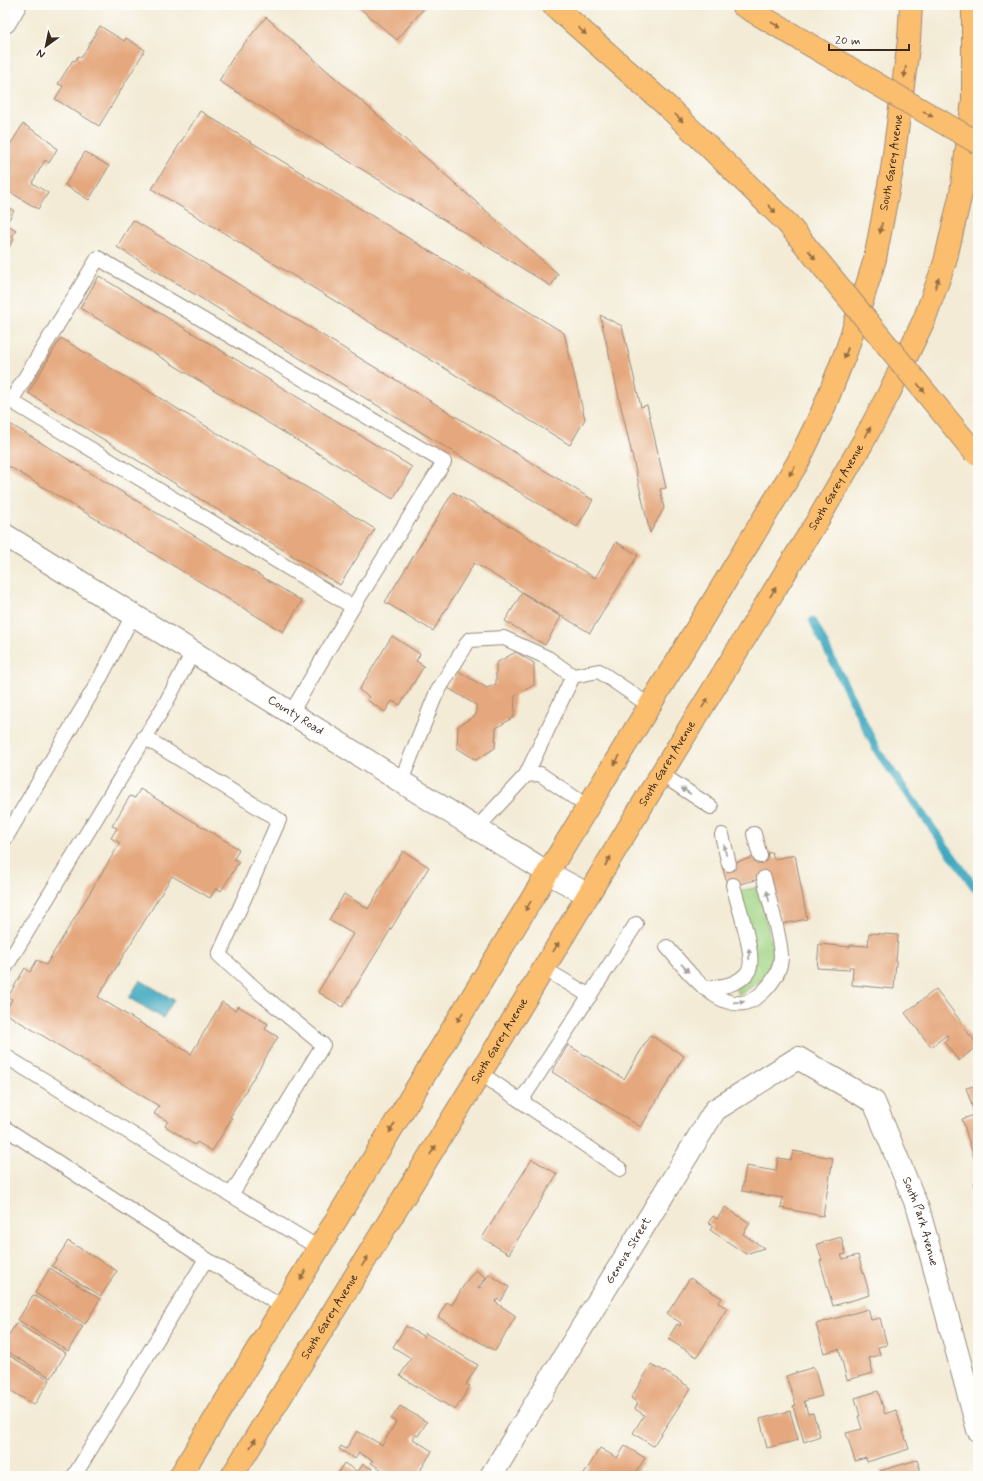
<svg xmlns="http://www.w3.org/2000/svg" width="983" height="1481" font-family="Mynerve,sans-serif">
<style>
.green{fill:#a0d484;stroke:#6e7f51}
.water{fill:#3fa9bf;stroke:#3d6a6e}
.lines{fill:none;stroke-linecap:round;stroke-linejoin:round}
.stream{stroke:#3fa9bf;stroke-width:8}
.building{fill:#e5a87e}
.service-casing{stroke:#978a7a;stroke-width:16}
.minor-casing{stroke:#978a7a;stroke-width:24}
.tertiary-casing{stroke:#978a7a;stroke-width:24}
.primary-casing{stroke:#978a7a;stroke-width:24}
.motorway-casing{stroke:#978a7a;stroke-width:24}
.service{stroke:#fff;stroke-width:14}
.minor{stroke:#fff;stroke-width:22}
.tertiary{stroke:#fff;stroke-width:22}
.primary{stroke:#fbbd6e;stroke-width:22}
.motorway{stroke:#fbbd6e;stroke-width:22}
.motorway-bridge-casing{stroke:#978a7a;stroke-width:24;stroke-linecap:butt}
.motorway-bridge{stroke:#fbbd6e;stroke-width:22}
.oneway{fill:#916c42}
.oneway2{fill:#a79f9a}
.labels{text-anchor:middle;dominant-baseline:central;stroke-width:3;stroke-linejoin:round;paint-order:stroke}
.street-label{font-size:12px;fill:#3b2a1e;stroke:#fdfcf7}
</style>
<rect width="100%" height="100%" fill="#fdfcf7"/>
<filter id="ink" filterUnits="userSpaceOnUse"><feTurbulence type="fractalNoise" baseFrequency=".025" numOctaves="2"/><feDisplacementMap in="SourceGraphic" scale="8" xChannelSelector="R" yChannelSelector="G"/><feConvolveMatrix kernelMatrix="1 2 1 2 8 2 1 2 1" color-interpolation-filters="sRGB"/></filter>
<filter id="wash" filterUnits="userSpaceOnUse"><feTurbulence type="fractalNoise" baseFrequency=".012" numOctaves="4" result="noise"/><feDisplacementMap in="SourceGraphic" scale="16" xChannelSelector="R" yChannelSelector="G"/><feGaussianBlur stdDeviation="0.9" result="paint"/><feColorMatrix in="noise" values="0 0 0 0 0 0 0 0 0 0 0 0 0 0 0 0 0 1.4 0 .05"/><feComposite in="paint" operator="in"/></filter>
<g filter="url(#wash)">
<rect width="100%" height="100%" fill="#f3ebd6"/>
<path class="green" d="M760,887L773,955L769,968L760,981L741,994L737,993L736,989L747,980L738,891Z"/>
<path class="water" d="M140,980L174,1000L163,1018L129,998Z"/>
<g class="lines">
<path class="stream" d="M813,621L878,752L978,892"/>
</g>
<g id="blocks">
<g class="building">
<path d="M356,5H423L425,7L397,40Z"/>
<path d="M266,17L558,274L551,286L219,81L234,56Z"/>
<path d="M100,26L124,41L126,38L145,50L99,126L55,99L63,86L58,84L73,60L75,61L78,56L81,58Z"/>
<path d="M200,111L564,333L585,419L570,445L152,189Z"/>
<path d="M23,124L47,139L57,149L49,163L45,160L32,183L48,193L38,209L5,189V153Z"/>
<path d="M85,152L109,166L89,200L65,185Z"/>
<path d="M5,205L14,211L6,224L16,230L12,237L14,239L5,254Z"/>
<path d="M133,220L593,500L577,527L117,247Z"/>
<path d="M99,276L412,467L393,499L80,308Z"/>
<path d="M600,315L622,326L641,407L647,405L666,488L660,489L664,508L650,533Z"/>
<path d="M61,338L375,529L340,585L28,393Z"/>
<path d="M5,421L302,601L283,632L5,464Z"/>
<path d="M453,492L595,578L616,542L638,555L590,633L474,563L433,631L385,602Z"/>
<path d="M522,593L561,617L545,645L505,621Z"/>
<path d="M392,636L420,654L416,661L424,666L400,705L392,701L385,712L367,700L369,697L359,690Z"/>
<path d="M516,652L534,663V685L515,696L514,717L496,728L495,748L476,760L457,748L458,726L476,715V705L448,688L458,671L487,688L496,684V663Z"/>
<path d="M140,789L239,849L234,859L239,862L221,891L216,888L210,898L172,876L98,997L191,1054L222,1002L235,1010L238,1006L268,1024L265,1029L278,1037L230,1117L232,1118L212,1151L197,1142L195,1145L165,1126L168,1121L154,1114L159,1106L5,1013L12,999L8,997L25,968L30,972L37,960L46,965L120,843L111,838L117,828L112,826L130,796L135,798Z"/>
<path d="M403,851L429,867L343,1007L318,992L353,934L329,920L344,894L368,909Z"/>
<path d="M772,852L774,859L795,855L807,919L782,924L771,876L728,887L722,866Z"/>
<path d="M869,933L898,935L894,989L852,985L853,967H849V970L817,968L819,944L850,947V945L868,946Z"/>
<path d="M936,989L965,1027L964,1028L978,1045L959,1061L944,1042L949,1038L947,1035L931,1047L905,1013Z"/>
<path d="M650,1035L684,1056L641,1127L552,1072L568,1045L624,1079Z"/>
<path d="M978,1085V1160L975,1161L962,1119L975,1115L966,1088Z"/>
<path d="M793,1151L833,1158L823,1216L781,1208L783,1198L742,1191L746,1166L776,1171L778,1158L791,1160Z"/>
<path d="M532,1159L557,1174L509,1254L482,1238Z"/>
<path d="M978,1181V1196L974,1183Z"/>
<path d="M725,1207L750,1223L743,1234L764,1248L746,1254L710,1230L713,1226L708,1223L713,1216L717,1219Z"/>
<path d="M841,1237L846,1254L841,1255L843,1259L858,1255L870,1295L833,1306L820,1261L822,1260L817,1244Z"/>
<path d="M68,1241L117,1271L101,1296L52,1266Z"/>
<path d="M50,1268L100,1299L85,1324L35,1293Z"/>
<path d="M476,1270L486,1278L478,1287L480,1288L489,1274L509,1287L501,1301L498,1299L495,1302L516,1316L495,1351L438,1317L447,1302L452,1305L467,1280Z"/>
<path d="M690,1278L722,1298L718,1303L727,1308L697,1357L668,1339L677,1324L680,1326L681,1323L667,1314Z"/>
<path d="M33,1295L83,1326L68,1351L18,1320Z"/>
<path d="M868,1309L871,1320L880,1318L887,1345L878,1347L880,1355L869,1358L873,1373L847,1380L839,1349L824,1353L816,1324Z"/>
<path d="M16,1323L66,1353L51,1378L5,1350V1342Z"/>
<path d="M406,1326L424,1337L425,1333L478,1365L466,1384L470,1386L455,1410L400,1376L411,1358L393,1347Z"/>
<path d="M5,1353L50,1380L34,1405L5,1387Z"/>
<path d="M651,1365L658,1369L659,1368L691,1388L653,1446L633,1433L644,1415L635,1409L638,1403L631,1398Z"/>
<path d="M814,1367L822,1396L804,1401L808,1414L813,1413L820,1436L804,1442L793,1406L796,1405L786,1376Z"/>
<path d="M878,1391L885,1414L896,1410L909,1449L867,1462L866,1458L855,1461L846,1433L862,1429L858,1416H860L855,1398Z"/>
<path d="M400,1406L427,1422L418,1436L415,1435L413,1439L432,1451L417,1476H392L371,1463L373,1461L359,1453L355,1459L339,1449L341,1446L346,1449L357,1431L382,1445L396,1422L391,1419Z"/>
<path d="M790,1411L798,1440L767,1448L760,1419Z"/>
<path d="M625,1446L645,1458L637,1471L639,1473L637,1476H583L600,1448L617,1458Z"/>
<path d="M917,1460L922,1476H882L880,1471Z"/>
<path d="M344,1463L358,1472L363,1464L372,1469L369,1475L371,1476H336Z"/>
</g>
</g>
</g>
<g filter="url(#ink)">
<use href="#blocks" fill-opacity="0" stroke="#978a7a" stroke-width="1"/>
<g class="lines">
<defs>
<g id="service">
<path d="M291,713L353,607L444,462L98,258L11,401L353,607"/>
<path d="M144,737L279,820L219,955L260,993L323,1045L231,1195"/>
<path d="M661,774L711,807"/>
<path d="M526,775L573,676L599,671L650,706"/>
<path d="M401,781L436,694L469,640L504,638L548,658L573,676"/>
<path d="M477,828L526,775L540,774L588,807"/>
<path d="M754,834L760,856"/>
<path d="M722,835L729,864"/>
<path d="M5,839L98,682L133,615"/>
<path d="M667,947C689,972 728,1028 764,991C774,981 781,970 781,956C780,934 769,901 764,878"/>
<path d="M5,968L163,708L193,652"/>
<path d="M543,968L590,996"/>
<path d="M704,988C719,987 740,986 749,970C756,956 737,902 733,885"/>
<path d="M5,1056L231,1195L319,1248"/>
<path d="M480,1073L620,1169"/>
<path d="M521,1101L636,924"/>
<path d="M5,1128L206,1259L283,1307"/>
<path d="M74,1476L206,1259"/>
</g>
<path id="minor" d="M5,22L15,5"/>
<g id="tertiary">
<path id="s1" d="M5,535L548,873L587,894"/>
<path id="s2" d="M491,1476L715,1110L798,1058L874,1102L919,1211L978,1430"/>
</g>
<g id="primary">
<path id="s3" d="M180,1476L798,462L823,410L847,349L875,259L892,169L909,40L911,5"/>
<path id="s4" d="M232,1476L500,1041L661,774L819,518L863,442L889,393L924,320L945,262L961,193L973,100V5"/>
</g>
<g id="motorway">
<path d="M553,5L668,107L788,224"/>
<path d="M742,5L834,59"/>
</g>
</defs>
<use href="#service" class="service-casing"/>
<use href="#minor" class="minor-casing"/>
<use href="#tertiary" class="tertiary-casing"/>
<use href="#primary" class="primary-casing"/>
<use href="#motorway" class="motorway-casing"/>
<use href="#service" class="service"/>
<use href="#minor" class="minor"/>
<use href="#tertiary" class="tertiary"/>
<use href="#primary" class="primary"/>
<use href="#motorway" class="motorway"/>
<defs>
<g id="motorway-bridge">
<path d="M834,59L978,143"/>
<path d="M788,224L975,453"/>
</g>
</defs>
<use href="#motorway-bridge" class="motorway-bridge-casing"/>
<use href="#motorway-bridge" class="motorway-bridge"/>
</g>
<defs><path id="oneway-solid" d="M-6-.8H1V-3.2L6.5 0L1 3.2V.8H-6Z"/></defs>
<g class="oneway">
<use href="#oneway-solid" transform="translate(776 25) rotate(30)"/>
<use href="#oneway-solid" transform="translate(582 31) rotate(42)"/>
<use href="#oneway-solid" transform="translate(905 72) rotate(98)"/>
<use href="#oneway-solid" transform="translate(928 114) rotate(30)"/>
<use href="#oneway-solid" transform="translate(679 118) rotate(45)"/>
<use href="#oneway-solid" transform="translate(772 209) rotate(45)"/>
<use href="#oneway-solid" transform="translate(881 228) rotate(101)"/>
<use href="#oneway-solid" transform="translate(812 255) rotate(51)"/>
<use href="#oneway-solid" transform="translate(937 283) rotate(-70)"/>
<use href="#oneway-solid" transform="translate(846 353) rotate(111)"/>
<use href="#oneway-solid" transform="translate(921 388) rotate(51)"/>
<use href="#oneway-solid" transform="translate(868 432) rotate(-62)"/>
<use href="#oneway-solid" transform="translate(792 471) rotate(122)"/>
<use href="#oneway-solid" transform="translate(773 592) rotate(-58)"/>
<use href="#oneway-solid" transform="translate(705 703) rotate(-58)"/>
<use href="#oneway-solid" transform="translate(617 760) rotate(122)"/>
<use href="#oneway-solid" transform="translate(608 861) rotate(-59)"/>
<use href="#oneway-solid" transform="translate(528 906) rotate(121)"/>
<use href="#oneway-solid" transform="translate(556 947) rotate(-59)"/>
<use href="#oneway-solid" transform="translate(460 1017) rotate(121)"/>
<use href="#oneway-solid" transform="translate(392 1128) rotate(121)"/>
<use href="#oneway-solid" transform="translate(433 1150) rotate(-58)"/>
<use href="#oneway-solid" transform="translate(365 1261) rotate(-58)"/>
<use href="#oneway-solid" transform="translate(303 1275) rotate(121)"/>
<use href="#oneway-solid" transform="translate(253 1443) rotate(-58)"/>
</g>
<g class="oneway2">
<use href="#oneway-solid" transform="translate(686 791) rotate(-147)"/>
<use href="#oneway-solid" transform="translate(725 850) rotate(-103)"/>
<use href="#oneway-solid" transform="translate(768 896) rotate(-103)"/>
<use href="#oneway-solid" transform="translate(749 954) rotate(-92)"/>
<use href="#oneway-solid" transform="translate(685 968) rotate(47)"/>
<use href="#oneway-solid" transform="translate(739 1002) rotate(-4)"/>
</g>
</g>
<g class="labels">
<g class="street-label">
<text stroke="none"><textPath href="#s3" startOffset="1503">South Garey Avenue</textPath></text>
<text stroke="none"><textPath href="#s4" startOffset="1159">South Garey Avenue</textPath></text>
<text stroke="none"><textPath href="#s1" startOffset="342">County Road</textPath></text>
<text stroke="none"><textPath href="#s4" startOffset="835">South Garey Avenue</textPath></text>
<text stroke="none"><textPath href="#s4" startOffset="511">South Garey Avenue</textPath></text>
<text stroke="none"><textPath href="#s2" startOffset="743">South Park Avenue</textPath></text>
<text stroke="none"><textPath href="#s2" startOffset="264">Geneva Street</textPath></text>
<text stroke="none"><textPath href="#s4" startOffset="187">South Garey Avenue</textPath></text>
</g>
</g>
<rect width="983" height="1481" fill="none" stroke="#fdfcf7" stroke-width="20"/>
<g transform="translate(46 46) rotate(213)" stroke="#fdfcf7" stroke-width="3" paint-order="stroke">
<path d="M0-3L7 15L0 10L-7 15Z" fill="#3b2a1e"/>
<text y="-6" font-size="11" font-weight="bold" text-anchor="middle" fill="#3b2a1e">N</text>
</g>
<path d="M829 44v6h80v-6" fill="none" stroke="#3b2a1e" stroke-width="2"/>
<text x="835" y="44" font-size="12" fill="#3b2a1e" stroke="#fdfcf7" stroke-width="3" paint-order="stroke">20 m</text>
</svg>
